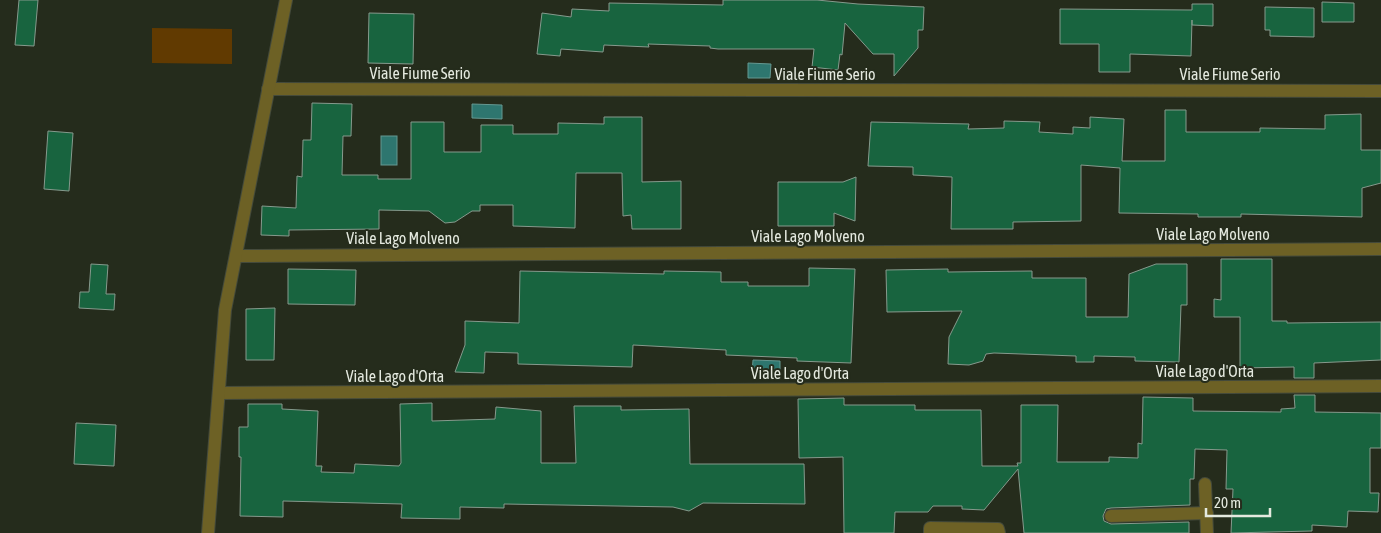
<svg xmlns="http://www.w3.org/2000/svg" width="1381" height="533" font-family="'Asap Condensed',sans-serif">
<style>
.green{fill:#613a01}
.water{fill:#2e766f;stroke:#659891}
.building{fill:#18643f;stroke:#869a8d}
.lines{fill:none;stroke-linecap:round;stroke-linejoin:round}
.minor-casing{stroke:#444a3b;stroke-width:14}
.minor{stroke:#6d6125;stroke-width:12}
.labels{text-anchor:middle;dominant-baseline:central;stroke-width:4;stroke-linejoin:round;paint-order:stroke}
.street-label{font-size:16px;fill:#e4e9df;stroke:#252c1c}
</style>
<rect width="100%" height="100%" fill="#252c1c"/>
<path class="green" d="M152,28L232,29V64L152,63Z"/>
<g class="water">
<path d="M748,63L771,64L770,78H748Z"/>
<path d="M472,104L502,105V119L472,118Z"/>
<rect x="381" y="136" width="16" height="29"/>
<path d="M753,360L780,361V374L752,373Z"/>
</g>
<g class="building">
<path d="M19,0H38L34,46L15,45Z"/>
<path d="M723,0H817L858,4L924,7L923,30H918V48L894,76V54H873L845,23L842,55L840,54L838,70L812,67L814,49H718L710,48V46L648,44L649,47L604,45L603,52L561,49L560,56L537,54L542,13L571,17L572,9L609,11V3L723,5Z"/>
<path d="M1322,2L1354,3V22H1322Z"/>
<path d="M1192,4H1213V26L1192,25V20L1191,56L1130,54V72H1099V44H1060V9L1192,10Z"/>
<path d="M1265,7L1314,8V37L1270,36V30H1265Z"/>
<path d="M369,13L414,14L413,64L368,63Z"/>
<path d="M312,103L352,104L351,136H343L342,175H378V179H411V122H444V152H481V125H513V134H558V123L604,124V117H642V182L681,181V229H632L631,215L623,216L622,173H576L575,228L513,226V205H480V211H472L455,222L445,223L429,211L379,210V229L289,230V236L261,235L262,206L296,208L297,176L302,177L303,140H311Z"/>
<path d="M1165,110H1186V132H1260V128L1325,129V115L1361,114V150H1381V183L1362,188V217L1241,214V217H1198V214L1119,213L1120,168L1081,165V221L1013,222V229H951L952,177L913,175V167L868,166L871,122L969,124L968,129L1004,128V121L1040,122L1039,132L1073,134V127L1090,128V117L1124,119L1122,161H1165Z"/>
<path d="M48,131L73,133L69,191L44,189Z"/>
<path d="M856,177L855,221L834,213V226H778V182H843Z"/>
<path d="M1221,259H1272V321H1287V323L1381,322V360L1314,363V378H1294V367L1240,368V317H1214V299L1221,300Z"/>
<path d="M91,264L108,265L106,294H115L114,310L79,308L80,292H89Z"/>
<path d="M1156,264H1187V305H1181L1179,362L1135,361V357L1094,356V362H1076V356L994,353L986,354L983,361L969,365L948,364L949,337L962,311L887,312L886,270L948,269V272L1032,271V278H1086V317H1128L1129,274Z"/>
<path d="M809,268L855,269L851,363L797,361V358L726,355V350L633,345L632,367L518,364V353L485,352L484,373L455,372L465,345V321L519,323L520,271L664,274V271L721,272V282H748V286H809Z"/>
<path d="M288,269L356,270L355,305L288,304Z"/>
<path d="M275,308L274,360H246V309Z"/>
<path d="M1294,395H1315V412L1381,413V448H1370V493H1379L1378,512L1348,511L1347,527L1312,525V531L1231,533L1233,489H1226L1227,450L1195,449L1194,479H1190V505L1111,508L1106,509L1103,516L1104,521L1111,524L1189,522V533H1024L1018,469L984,510L962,509V506H933L928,512H895L894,533H844L843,457L799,458L798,399L844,398V405H915V410H981L982,466H1018L1017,463H1021V405H1058L1057,462H1109V457L1138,458V443L1142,444L1143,397L1193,398V411L1281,412V409L1295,408Z"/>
<path d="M432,403V421L495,419L496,407L541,411V463H576L574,406H621V410L689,409L690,464H804L805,504L703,503L689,511L673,507L504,504V508L460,507V519L401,518L402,504L283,501V517L240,516L241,457H239V427H248V404H282V409L318,411L316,466H322L321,472L354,473L355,464L399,466L401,463L400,404Z"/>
<path d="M76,423L116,425L114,466L74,464Z"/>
</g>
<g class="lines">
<defs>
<g id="minor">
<path d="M268,89L1381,91"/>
<path d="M236,256L1381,249"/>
<path d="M219,393L1381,386"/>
<path d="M1205,484L1207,533"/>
<path d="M1111,516L1207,513"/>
<path d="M208,533L225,310L286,0"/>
<path d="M930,533V528L998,529L999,533"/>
</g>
</defs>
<use href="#minor" class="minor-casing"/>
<use href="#minor" class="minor"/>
</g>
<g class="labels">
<g class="street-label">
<text x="420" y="73">Viale Fiume Serio</text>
<text x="825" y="74">Viale Fiume Serio</text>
<text x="1230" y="74">Viale Fiume Serio</text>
<text x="1213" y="234">Viale Lago Molveno</text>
<text x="808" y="236">Viale Lago Molveno</text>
<text x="403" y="238">Viale Lago Molveno</text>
<text x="1205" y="371">Viale Lago d'Orta</text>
<text x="800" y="373">Viale Lago d'Orta</text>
<text x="395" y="376">Viale Lago d'Orta</text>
</g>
</g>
<path d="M1206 508v8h64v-8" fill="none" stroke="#e4e9df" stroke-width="2.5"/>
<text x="1214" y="508" font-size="15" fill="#e4e9df" stroke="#252c1c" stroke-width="4" paint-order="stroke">20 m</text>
</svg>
